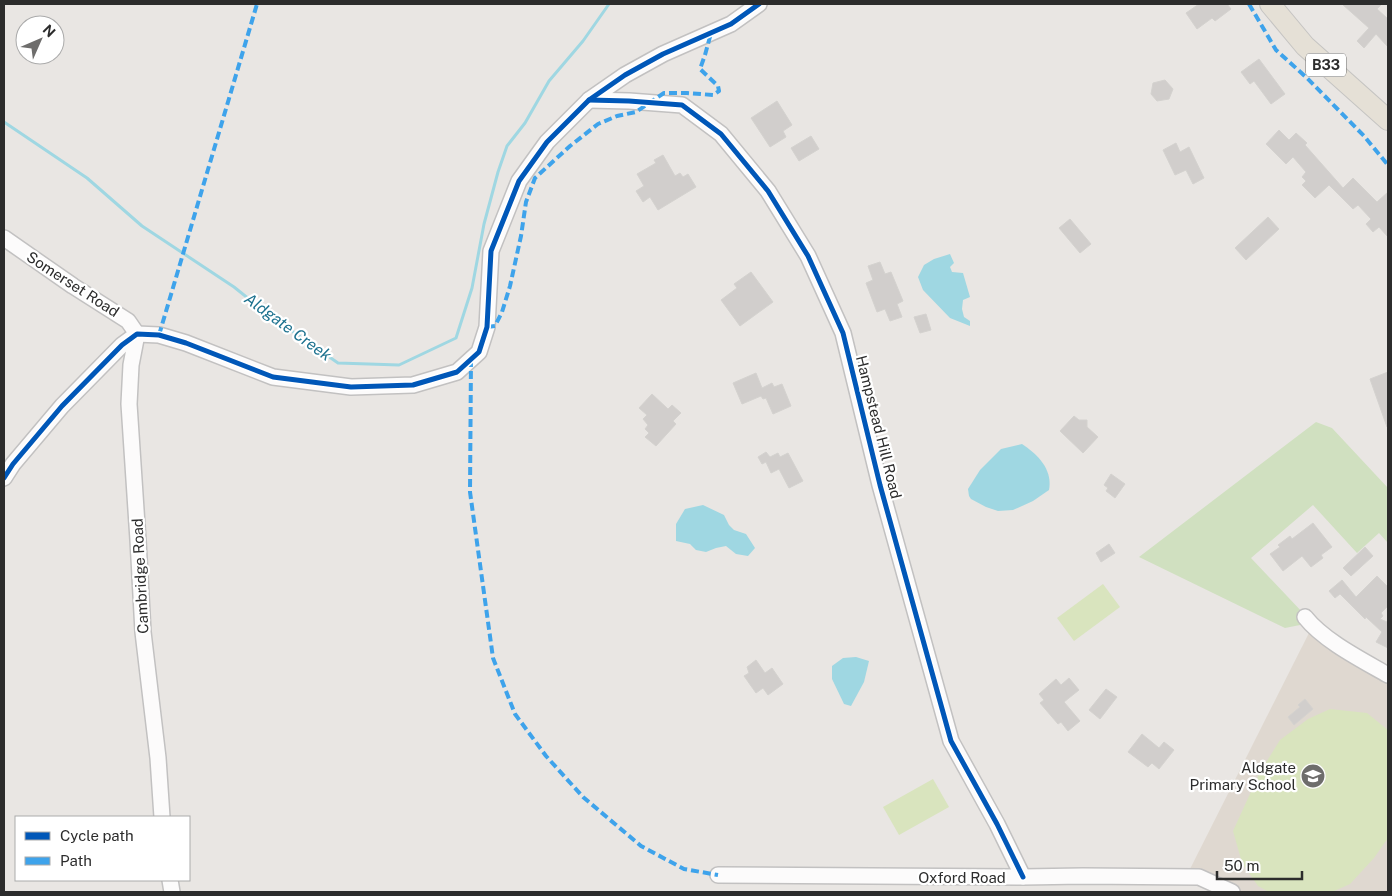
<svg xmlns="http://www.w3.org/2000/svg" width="1392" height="896" font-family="'Public Sans',sans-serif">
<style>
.education{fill:#dfd8d0}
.green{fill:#d0e0c0}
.pitch{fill:#d9e4be}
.water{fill:#9fd7e2}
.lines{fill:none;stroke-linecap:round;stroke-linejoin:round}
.stream{stroke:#9fd7e2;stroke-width:3}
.building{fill:#d1cecc;stroke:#d4d2cf}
.minor-casing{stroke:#c2c1c1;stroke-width:18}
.major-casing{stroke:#c5c4c2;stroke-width:22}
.minor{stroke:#fcfbfb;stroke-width:15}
.major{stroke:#e5e0d6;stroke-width:20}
.quiet{stroke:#3ea3eb;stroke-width:4;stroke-dasharray:8 4;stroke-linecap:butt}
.cycleway-casing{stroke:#fff;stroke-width:8}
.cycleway{stroke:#0057b8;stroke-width:5}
.labels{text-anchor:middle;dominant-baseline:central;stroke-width:4.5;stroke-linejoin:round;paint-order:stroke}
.shield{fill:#fff;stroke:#6b6b6b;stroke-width:1}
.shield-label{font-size:14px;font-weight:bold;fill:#2c2c2c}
.street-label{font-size:15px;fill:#2c2c2c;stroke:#fff}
.poi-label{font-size:15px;fill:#2c2c2c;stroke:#fff;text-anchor:end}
.water-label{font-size:16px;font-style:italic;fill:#1d728f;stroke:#fff}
</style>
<rect width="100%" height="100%" fill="#e9e6e3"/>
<path class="education" d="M1312,627L1388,675V892H1232L1186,877Z"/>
<path class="green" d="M1316,422L1332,428L1388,488V543L1379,533L1357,553L1313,505L1251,558L1321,632L1305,624L1285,628L1139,557Z"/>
<g class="pitch">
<path d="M1103,584L1120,607L1074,641L1057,618Z"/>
<path d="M1330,709L1367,713L1388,730V838L1374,858L1350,884L1332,892H1269L1258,886L1242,863L1233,831L1260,772L1280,740L1308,719Z"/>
<path d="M933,779L949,807L899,835L883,807Z"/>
</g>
<g class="water">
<path d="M950,254L954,263L950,267L952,272L963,273L970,297L963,300L962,309L964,317L970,321V326L950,318L923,290L918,277L924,265L934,259Z"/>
<path d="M1022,444C1037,454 1053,469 1049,490L1033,501L1013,510L998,511L986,507L971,499L969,496L968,489L980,470L1001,449Z"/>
<path d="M703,505L724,515L729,525L734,530L746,534L755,548L748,556L736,554L726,546L716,548L706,552L696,550L690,544L676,541V524L685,509Z"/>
<path d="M856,657L869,661L864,682L851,706L844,704L832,679V666L843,658Z"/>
</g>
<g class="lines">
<path class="stream" d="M4,122L87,178L142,226L234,287L269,315L338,363L399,365L456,338L472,288L484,224L498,172L507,146L525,123L549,81L583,41L609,4"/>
</g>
<g class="building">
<path d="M1199,4H1227L1231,9L1215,21L1212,18L1197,29L1186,13Z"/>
<path d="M1342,4H1382L1377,9L1388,19V47L1376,34L1364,48L1357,41L1369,28Z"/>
<path d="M1259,59L1285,94L1271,104L1254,81L1250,84L1241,72Z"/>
<path d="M1165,80L1173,89L1169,99L1157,101L1151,94L1153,83Z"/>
<path d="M777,101L792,125L783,131L786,137L770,147L751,118Z"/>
<path d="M1279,130L1289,140L1296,133L1307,143L1305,145L1343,188L1353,178L1377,202L1388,192V237L1379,227L1373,232L1366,224L1371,219L1358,205L1353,209L1329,185L1315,198L1302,185L1306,181L1302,177L1306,172L1293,157L1286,164L1266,144Z"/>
<path d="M811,136L819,149L799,161L791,148Z"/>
<path d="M1176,143L1180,152L1189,147L1204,178L1193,184L1186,170L1175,175L1163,150Z"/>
<path d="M663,155L675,176L680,173L683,177L688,174L696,187L658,210L650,197L643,202L636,191L644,186L637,174L656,163L654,160Z"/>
<path d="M1268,217L1279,229L1246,260L1235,248Z"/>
<path d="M1070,219L1091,244L1080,253L1059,228Z"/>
<path d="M880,262L885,274L891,272L903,301L897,304L902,317L890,321L885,309L877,312L866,283L873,280L868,266Z"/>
<path d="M751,272L773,302L740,326L721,300L737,288L734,284Z"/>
<path d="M926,314L931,330L920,333L914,317Z"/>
<path d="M1388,372V427H1387L1370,379Z"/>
<path d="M756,373L762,388L772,383L774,387L782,384L791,406L773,414L766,398L763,399L761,396L742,404L733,383Z"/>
<path d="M652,394L668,409L672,405L681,413L673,421L676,424L656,446L645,437L649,433L645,429L648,425L643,419L647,415L639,408Z"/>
<path d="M1074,416L1079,420H1087V427L1098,437L1083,453L1060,431Z"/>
<path d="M766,452L770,457L778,453L780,457L788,453L803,481L789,488L779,469L771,473L766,462L762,464L758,457Z"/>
<path d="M1111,474L1125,484L1115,498L1106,491L1108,488L1104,485Z"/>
<path d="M1313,523L1332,547L1321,555L1323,558L1311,567L1302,556L1283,571L1270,554L1280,547L1278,545L1290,536L1292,539Z"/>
<path d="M1109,544L1115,553L1101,562L1096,553Z"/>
<path d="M1365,547L1373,556L1351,576L1343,568Z"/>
<path d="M1377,576L1388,587V606L1381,613L1383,616L1380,619L1387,622L1388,620V648L1376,642L1382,632L1366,617L1365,619L1340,594L1335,598L1329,591L1342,580L1356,597Z"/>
<path d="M756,660L765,673L772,668L783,684L768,695L763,688L756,693L744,676L749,673L747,667Z"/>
<path d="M1069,678L1079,690L1064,702L1080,721L1068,731L1061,722L1058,724L1040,703L1044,700L1039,694L1056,679L1061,685Z"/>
<path d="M1106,689L1117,697L1100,719L1089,710Z"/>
<path d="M1305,699L1313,709L1294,725L1288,717L1300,707L1298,705Z"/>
<path d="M1142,734L1159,748L1164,742L1174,750L1159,769L1152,763L1148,767L1128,752Z"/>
</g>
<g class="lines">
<defs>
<g id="minor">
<path d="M589,100L629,101L682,105L721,134L768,191L808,256L843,333L880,485L951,741L997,824L1023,877"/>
<path d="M4,238L73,286L128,321L137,334L131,365L129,404L138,540L143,632L158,758L162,817"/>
<path d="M4,478L13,464L62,406L122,345L137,334L159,335L186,343L273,377L351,387L413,385L457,372L479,352L487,327L491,251L519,181L547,142L589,100L625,75L663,54L731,24L759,4"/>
<path d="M1305,617C1324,641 1362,660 1388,675"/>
<path d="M718,875L1023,877L1083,876L1199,877L1232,892"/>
<path d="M170,880L172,892"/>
</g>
<path id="major" d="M1270,4L1305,46L1388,120"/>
</defs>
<use href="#minor" class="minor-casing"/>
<use href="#major" class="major-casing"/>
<use href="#minor" class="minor"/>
<use href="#major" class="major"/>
<g class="quiet">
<path d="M1249,4L1276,50L1307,78L1364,136L1388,165"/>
<path d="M487,327L495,326L502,312L510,286L521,236L526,202L535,178L570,146L598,124L617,116L636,112L664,93H687L713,95L719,91L718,86L700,69L705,55L711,33"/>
<path d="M159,335L257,4"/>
<path d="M471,359L470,492L493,658L515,714L546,756L583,797L641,846L684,869L718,875"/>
</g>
<defs>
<g id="cycleway">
<path d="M589,100L629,101L682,105L721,134L768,191L808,256L843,333L880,485L951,741L997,824L1023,877"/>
<path d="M4,478L13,464L62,406L122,345L137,334L159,335L186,343L273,377L351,387L413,385L457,372L479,352L487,327L491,251L519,181L547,142L589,100L625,75L663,54L731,24L759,4"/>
</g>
</defs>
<use href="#cycleway" class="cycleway-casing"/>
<use href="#cycleway" class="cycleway"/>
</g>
<defs>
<symbol id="school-disc" viewBox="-11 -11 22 22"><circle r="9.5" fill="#6e6d6c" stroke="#fff"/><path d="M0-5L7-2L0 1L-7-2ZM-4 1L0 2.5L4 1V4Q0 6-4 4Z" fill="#fff"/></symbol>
</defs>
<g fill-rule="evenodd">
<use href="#school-disc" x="1299" y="762" width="28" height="28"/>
</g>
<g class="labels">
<rect class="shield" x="1306" y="53.5" width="40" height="23" rx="4"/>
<g class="shield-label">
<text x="1326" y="65">B33</text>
</g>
<g class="street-label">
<text transform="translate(73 284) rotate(33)">Somerset Road</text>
<text transform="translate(879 427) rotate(76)">Hampstead Hill Road</text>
<text transform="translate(140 576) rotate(-93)">Cambridge Road</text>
<text x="962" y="877">Oxford Road</text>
</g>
<g class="poi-label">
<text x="1296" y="767">Aldgate<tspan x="1296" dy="17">Primary School</tspan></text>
</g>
<g class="water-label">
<text transform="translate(288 327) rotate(36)">Aldgate Creek</text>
</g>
</g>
<rect width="1392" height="896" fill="none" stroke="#2c2c2c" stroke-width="10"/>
<rect x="15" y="816" width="175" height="65" fill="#ffffff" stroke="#ababab"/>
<rect x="25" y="832" width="25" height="8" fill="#0057b8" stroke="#ababab"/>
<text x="60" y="841" font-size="15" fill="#2c2c2c">Cycle path</text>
<rect x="25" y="857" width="25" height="8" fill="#3ea3eb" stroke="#ababab"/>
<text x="60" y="866" font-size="15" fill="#2c2c2c">Path</text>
<g transform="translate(40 40) rotate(45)"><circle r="24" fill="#ffffff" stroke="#ababab"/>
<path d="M0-4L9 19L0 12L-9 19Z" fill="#6e6d6c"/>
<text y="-8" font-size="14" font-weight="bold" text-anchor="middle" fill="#2c2c2c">N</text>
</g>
<path d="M1217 871v8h85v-8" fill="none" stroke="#2c2c2c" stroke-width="2.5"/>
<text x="1224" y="871" font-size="15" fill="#2c2c2c" stroke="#ffffff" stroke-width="4" paint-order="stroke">50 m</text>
</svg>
